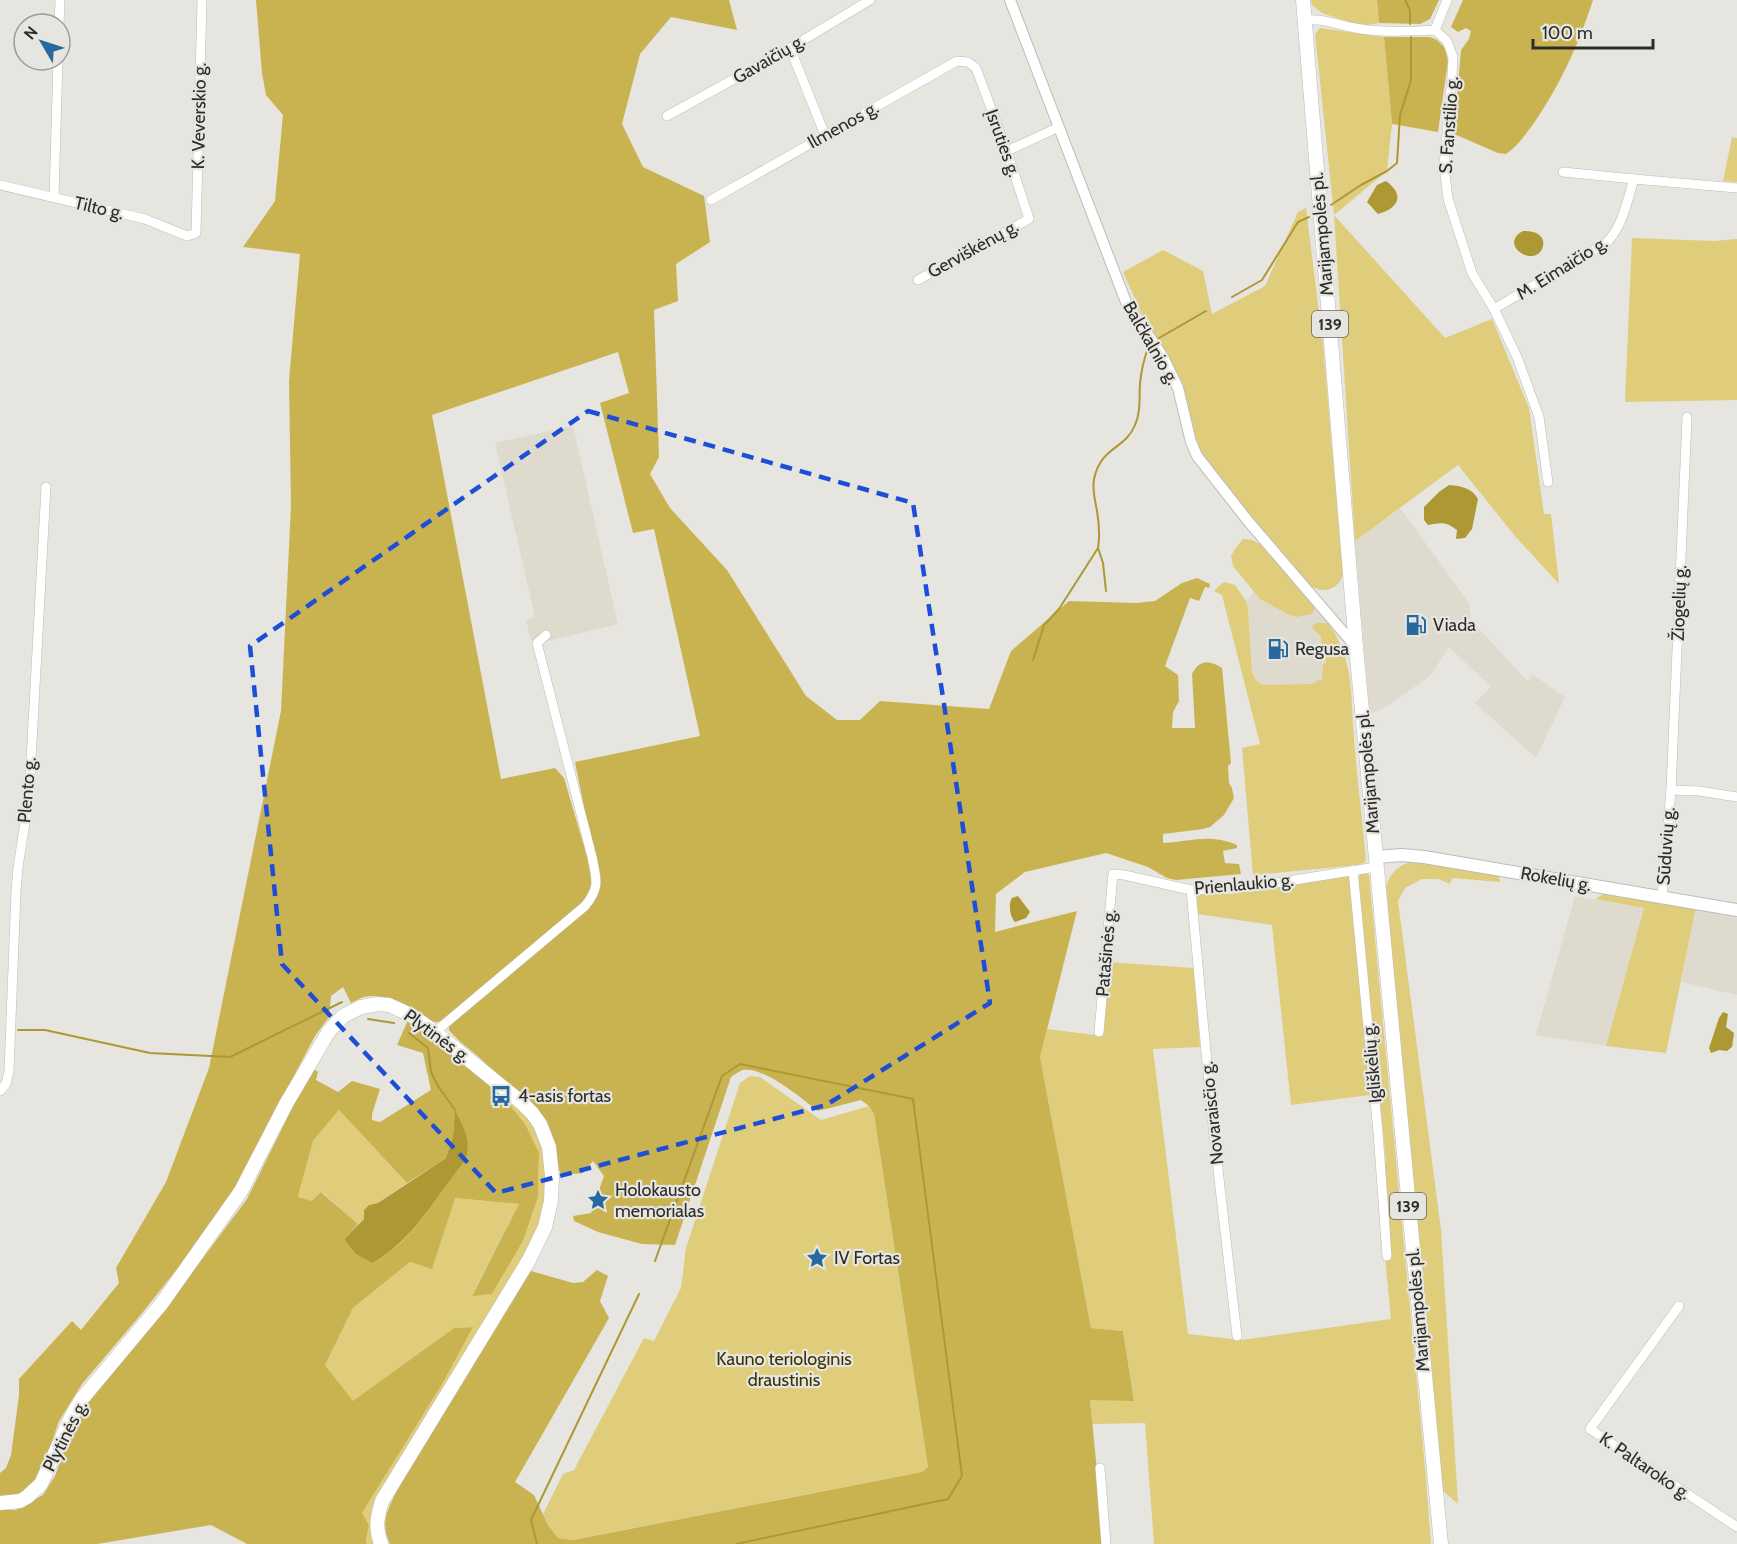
<svg xmlns="http://www.w3.org/2000/svg" width="1737" height="1544" font-family="Cabin,sans-serif">
<style>
.built{fill:#dedbce}
.green{fill:#dfcd7c}
.forest{fill:#c9b351;fill-rule:evenodd}
.water{fill:#ae9833}
.lines{fill:none;stroke-linecap:round;stroke-linejoin:round}
.stream{stroke:#ae9833;stroke-width:2}
.minor-casing{stroke:#bdbcb7;stroke-width:10}
.tertiary-casing{stroke:#bdbcb7;stroke-width:12}
.secondary-casing{stroke:#bdbcb7;stroke-width:14}
.primary-casing{stroke:#bdbcb7;stroke-width:15}
.minor{stroke:#fff;stroke-width:9}
.tertiary{stroke:#fff;stroke-width:10}
.secondary{stroke:#fff;stroke-width:12}
.primary{stroke:#fff;stroke-width:14}
.marked{fill:none;stroke:#1d4ed8;stroke-width:4.5;stroke-dasharray:12 8;stroke-linejoin:round}
.labels{text-anchor:middle;dominant-baseline:central;stroke-width:4.5;stroke-linejoin:round;paint-order:stroke}
.shield{fill:#e6e5df;stroke:#646460;stroke-width:1.5}
.shield-label{font-size:16px;font-weight:bold;fill:#2c2c2a}
.street-label{font-size:18px;fill:#2c2c2a;stroke:#e6e5df}
.poi-label{font-size:18px;fill:#2c2c2a;stroke:#e6e5df;text-anchor:start}
.park-label{font-size:18px;fill:#3a3105;stroke:#e6e5df}
</style>
<rect width="100%" height="100%" fill="#e6e5df"/>
<g class="built">
<path d="M573,426L618,624L532,645L526,620L535,617L495,443Z"/>
<path d="M1400,508L1469,603L1471,620L1528,682L1532,674L1565,697L1536,758L1475,703L1491,687L1449,647L1430,676L1384,708L1370,714L1355,541Z"/>
<path d="M1254,592L1260,599L1287,614H1312L1315,608L1328,623L1323,622L1312,627L1321,637L1322,648L1325,649L1326,664H1323V679L1311,684L1262,685L1256,680L1252,672L1248,608L1246,601Z"/>
<path d="M1575,896L1644,908L1606,1046L1536,1035Z"/>
<path d="M1696,907L1737,918V995L1681,982Z"/>
</g>
<g class="green">
<path d="M1311,0H1377L1379,23L1361,26L1322,13L1312,5Z"/>
<path d="M1320,28L1384,37L1392,124L1387,171L1334,215L1445,338L1492,319L1529,408L1544,514H1551L1559,584L1515,536L1458,465L1355,541L1334,214L1315,34Z"/>
<path d="M1732,137L1737,138V182L1723,181Z"/>
<path d="M1306,208L1323,344L1343,574C1340,588 1326,594 1313,587C1307,583 1303,578 1299,573L1202,459L1194,440L1187,403L1178,374L1150,332L1123,272L1163,250L1203,271L1212,314L1265,286L1298,212Z"/>
<path d="M1632,238L1714,241L1737,239V400L1625,402Z"/>
<path d="M1243,539L1252,540L1260,544L1315,608L1312,614L1296,617L1287,614L1260,599L1233,566L1231,556L1235,549Z"/>
<path d="M1225,582L1235,585L1246,601L1248,608L1252,672L1256,680L1262,685L1311,684L1322,679L1323,664L1326,663L1325,649L1322,648L1321,637L1312,627L1313,625L1317,623H1328C1355,661 1350,693 1354,737C1357,778 1362,819 1366,860L1364,863L1358,865L1253,875L1242,748L1260,744L1222,595L1214,591L1221,584Z"/>
<path d="M1414,861L1499,876L1500,882L1452,878L1450,884L1438,879H1422L1405,888L1398,901L1441,1230L1458,1504L1442,1490C1424,1288 1403,1088 1386,886C1392,871 1399,865 1414,861Z"/>
<path d="M1361,873H1365L1369,875L1425,1467L1431,1544H1154L1145,1423L1092,1424L1090,1400H1134L1123,1331L1091,1328L1040,1057L1047,1029L1103,1036L1107,962L1194,968L1200,1047L1153,1049L1188,1334L1241,1340L1391,1319L1376,1164L1386,1162L1358,879Z"/>
<path d="M1347,875L1351,879L1370,1095L1291,1105L1272,925L1198,914L1196,898L1200,893L1231,894Z"/>
<path d="M1604,894L1696,907L1666,1053L1606,1046L1644,908L1595,899Z"/>
<path d="M750,1076L760,1077L821,1120L869,1106L874,1114L928,1467L922,1472L572,1540L558,1538L548,1525L543,1514L563,1474L574,1470L644,1338L654,1341L681,1288L686,1248L740,1083Z"/>
<path d="M496,1088L523,1111L542,1137L547,1170L546,1198L537,1232L379,1494L377,1544H367L366,1540L369,1525L362,1513L441,1386L472,1327L454,1328L353,1402L325,1365L353,1308L410,1262L432,1268L454,1198L519,1204L472,1295L492,1294L523,1241L538,1197L539,1153Z"/>
<path d="M339,1110L407,1183L378,1203L369,1205L364,1219L358,1224L322,1192L312,1201L298,1198L313,1141Z"/>
</g>
<g class="forest">
<path d="M256,0H729L737,30L671,17L640,54L622,124L643,167L704,196L710,242L676,264L678,301L654,310L659,457L650,474L670,508L727,570L806,696L837,720H860L880,701L989,709L1011,651L1069,601L1136,603L1155,601L1182,583L1197,578L1210,584L1209,588L1205,587L1199,601L1190,598L1165,666L1178,675L1179,701L1173,712L1172,728H1195L1192,674C1200,659 1209,660 1222,668L1231,763L1228,766L1229,783L1232,788L1234,798L1224,815L1210,827L1203,829L1163,834V843C1191,842 1208,833 1237,845V848L1223,851L1225,863L1239,864L1241,874L1176,880L1167,878L1148,867L1106,853L1025,872L996,894L995,932L1077,911L1040,1057L1091,1328L1123,1331L1134,1401L1090,1400L1100,1501L1103,1544H390C380,1522 387,1512 396,1492L531,1271L573,1283L583,1282L597,1270L608,1276L600,1301L609,1318L515,1482L534,1495L548,1525L558,1538L573,1540L922,1472L928,1467L874,1114L869,1106L861,1100L818,1111C802,1099 764,1066 743,1070C739,1071 734,1075 731,1077L675,1245L642,1244L598,1232L574,1221L573,1216L591,1213L604,1176L593,1161L583,1173L562,1175C554,1165 557,1137 546,1123C530,1101 503,1079 483,1061C472,1050 458,1042 449,1030V1024L584,913C598,898 600,897 598,877L575,762L700,736L654,529L633,533L600,403L629,393L618,352L432,415L501,779L555,768L564,778L593,877L590,890L584,903L442,1021C427,1025 426,1016 414,1009C402,1002 378,993 364,997C360,998 355,1001 351,1003L343,987L331,996L329,1017L315,1036L235,1187L192,1250L143,1312L82,1384L59,1421L44,1465L35,1483L21,1494L0,1500V1473L6,1468L11,1455L19,1395V1379L72,1321L81,1330L119,1283L116,1268L166,1182L209,1068L281,711L291,506L289,381L300,254L243,247L275,201L283,115L266,95L262,73Z"/>
<path d="M1377,0H1439L1430,19L1420,24L1379,23Z"/>
<path d="M1463,0H1593C1579,44 1560,85 1534,123C1525,135 1518,146 1506,154L1498,153L1454,134L1461,50L1469,39L1471,31L1466,28L1458,32L1451,27Z"/>
<path d="M1384,37H1430L1437,40L1445,48L1448,61L1438,132L1392,124Z"/>
<path d="M408,1020L431,1034L496,1088L525,1124L539,1153L538,1197L523,1241L492,1294L472,1296L519,1204L455,1198L432,1269L410,1262L353,1308L325,1365L353,1401L454,1328L473,1327L441,1386L362,1513L369,1525L366,1540L367,1544H247L211,1525L97,1544H0V1510H16L43,1495L55,1476L76,1418L92,1395L168,1305L247,1199L312,1068L318,1072L316,1080L338,1092L352,1081L380,1089L372,1114V1120L380,1122L431,1090L423,1053L397,1045ZM339,1110L407,1183L446,1158L453,1136L455,1112L465,1161C436,1197 414,1240 373,1263L344,1239L358,1224L321,1192L312,1201L298,1197L313,1141Z"/>
</g>
<g class="water">
<path d="M1386,181C1405,195 1399,208 1378,214L1367,202L1377,185Z"/>
<path d="M1523,231C1533,230 1548,235 1542,249C1533,268 1498,244 1523,231Z"/>
<path d="M1449,485C1461,486 1472,488 1478,499L1472,529L1465,538L1456,539L1457,530C1447,522 1441,522 1428,525L1424,520V507L1439,492Z"/>
<path d="M1018,896L1030,912L1026,918L1015,922C1010,917 1008,904 1012,898Z"/>
<path d="M1723,1012L1728,1014L1726,1027L1734,1033L1732,1047L1727,1051L1719,1050L1711,1053L1709,1048L1719,1018Z"/>
<path d="M455,1110C464,1129 472,1141 465,1161C436,1197 414,1239 373,1263L356,1254L344,1239L364,1219V1210L369,1205L378,1203L446,1158L453,1136Z"/>
</g>
<g class="lines">
<g class="stream">
<path d="M1405,0L1410,10V24"/>
<path d="M1331,205L1361,185L1387,171L1397,163L1400,115L1411,80V37"/>
<path d="M1232,297L1262,280L1298,222L1309,217"/>
<path d="M1159,338L1206,311"/>
<path d="M1098,548L1103,563L1106,591"/>
<path d="M1033,660L1044,625L1059,609L1098,548C1100,536 1099,523 1097,511C1095,500 1092,490 1094,479C1101,446 1125,450 1135,425C1141,412 1139,398 1140,384C1141,372 1144,359 1148,348"/>
<path d="M368,1019L394,1023"/>
<path d="M18,1030H45L150,1053L230,1057L342,1002"/>
<path d="M409,1033L428,1048L431,1072L438,1086L455,1110"/>
<path d="M655,1261L722,1076L740,1064L913,1099L962,1476L948,1499L736,1544"/>
<path d="M537,1544L531,1520L639,1294"/>
</g>
<defs>
<g id="minor">
<path d="M1305,20C1323,18 1338,25 1355,28C1381,33 1409,31 1435,30L1447,41L1453,57L1452,77L1444,166L1448,199L1472,273L1494,309L1517,357L1539,417L1548,482"/>
<path d="M59,24L60,0"/>
<path d="M1435,30L1447,0"/>
<path d="M790,48L825,135"/>
<path d="M667,116L790,48L870,0"/>
<path d="M1007,151L1059,127"/>
<path d="M1563,172L1634,179"/>
<path d="M0,185L145,219L187,236L196,233L202,0"/>
<path d="M54,197L58,60"/>
<path d="M711,200L957,61L968,62L976,68L1007,151L1029,219L918,280"/>
<path d="M1494,309L1607,242C1623,226 1627,201 1634,179L1737,188"/>
<path d="M1671,790L1699,791L1737,797"/>
<path d="M1353,870L1378,1132L1387,1256"/>
<path d="M1191,890L1212,1117L1237,1336"/>
<path d="M1662,897L1671,790L1687,417"/>
<path d="M435,1032L585,906C601,886 596,879 592,857L537,643L546,635"/>
<path d="M1099,1032L1113,874L1124,875L1191,890L1250,887L1376,867"/>
<path d="M0,1091L6,1084L9,1071L16,891L18,867L29,797L46,487"/>
<path d="M1679,1306L1590,1429L1737,1527"/>
<path d="M1100,1468L1106,1544"/>
</g>
<path id="tertiary" d="M1010,0L1126,302L1163,357L1178,388L1191,442L1197,456L1248,521L1356,647"/>
<path id="secondary" d="M1376,857L1402,855L1424,857L1737,910"/>
<g id="primary">
<path d="M1303,0L1356,647L1441,1544"/>
<path d="M0,1503L20,1501L27,1497L41,1484L71,1417L81,1400L162,1303L241,1191L286,1104L329,1031L343,1016L361,1007L378,1004L389,1005L411,1015L435,1032L522,1103L532,1113L540,1124L549,1147L552,1176L551,1201L545,1227L529,1260L382,1501C377,1517 375,1529 381,1544"/>
</g>
</defs>
<use href="#minor" class="minor-casing"/>
<use href="#tertiary" class="tertiary-casing"/>
<use href="#secondary" class="secondary-casing"/>
<use href="#primary" class="primary-casing"/>
<use href="#minor" class="minor"/>
<use href="#tertiary" class="tertiary"/>
<use href="#secondary" class="secondary"/>
<use href="#primary" class="primary"/>
</g>
<path class="marked" d="M588,411L913,503L990,1003L826,1105L496,1193L282,964L250,646Z"/>
<defs>
<symbol id="fuel-bare" viewBox="-9 -9 18 18"><path d="M-5.5-6h7V0h2V4h1.3V-2.5L3-4.5l.8-.8L6-3V5H2.5V1h-1V6h-7ZM-4.2-4.7v3.2H.2V-4.7Z" fill="#27699e" stroke="#e6e5df" stroke-width="2.5" paint-order="stroke"/></symbol>
<symbol id="bus-bare" viewBox="-9 -9 18 18"><path d="M-5-6H5V4H4V6H2V4H-2V6H-4V4H-5ZM-3.5-4V0h7V-4ZM-3.5 1.2v1.5H-2V1.2ZM2 1.2v1.5H3.5V1.2Z" fill="#27699e" stroke="#e6e5df" stroke-width="2.5" paint-order="stroke"/></symbol>
<symbol id="sight-bare" viewBox="-9 -9 18 18"><path d="M0-6L1.8-2.2L6-1.7L2.9 1.2L3.7 5.4L0 3.3L-3.7 5.4L-2.9 1.2L-6-1.7L-1.8-2.2Z" fill="#27699e" stroke="#e6e5df" stroke-width="2.5" paint-order="stroke"/></symbol>
</defs>
<g fill-rule="evenodd">
<use href="#fuel-bare" x="1401" y="610" width="30" height="30"/>
<use href="#fuel-bare" x="1263" y="634" width="30" height="30"/>
<use href="#bus-bare" x="486" y="1081" width="30" height="30"/>
<use href="#sight-bare" x="583" y="1185" width="30" height="30"/>
<use href="#sight-bare" x="802" y="1243" width="30" height="30"/>
</g>
<g class="labels">
<g class="shield">
<rect x="1312" y="311" width="36" height="26" rx="4.5"/>
<rect x="1390" y="1193" width="36" height="26" rx="4.5"/>
</g>
<g class="shield-label">
<text x="1330" y="324">139</text>
<text x="1408" y="1206">139</text>
</g>
<g class="street-label">
<text transform="translate(769 59) rotate(-30)">Gavaičių g.</text>
<text transform="translate(199 116) rotate(-89)">K. Veverskio g.</text>
<text transform="translate(843 125) rotate(-29)">Ilmenos g.</text>
<text transform="translate(1449 125) rotate(-86)">S. Fanstilio g.</text>
<text transform="translate(1003 143) rotate(70)">Įsruties g.</text>
<text transform="translate(99 208) rotate(13)">Tilto g.</text>
<text transform="translate(1322 234) rotate(-95)">Marijampolės pl.</text>
<text transform="translate(973 249) rotate(-29)">Gerviškėnų g.</text>
<text transform="translate(1562 268) rotate(-32)">M. Eimaičio g.</text>
<text transform="translate(1151 343) rotate(60)">Balčkalnio g.</text>
<text transform="translate(1679 603) rotate(-88)">Žiogelių g.</text>
<text transform="translate(1368 772) rotate(-95)">Marijampolės pl.</text>
<text transform="translate(27 790) rotate(-85)">Plento g.</text>
<text transform="translate(1666 846) rotate(-86)">Sūduvių g.</text>
<text transform="translate(1556 879) rotate(10)">Rokelių g.</text>
<text transform="translate(1244 884) rotate(-5)">Prienlaukio g.</text>
<text transform="translate(1106 953) rotate(-85)">Patašinės g.</text>
<text transform="translate(437 1036) rotate(36)">Plytinės g.</text>
<text transform="translate(1372 1063) rotate(-95)">Igliškėlių g.</text>
<text transform="translate(1212 1113) rotate(-96)">Novaraisčio g.</text>
<text transform="translate(1418 1310) rotate(-95)">Marijampolės pl.</text>
<text transform="translate(65 1436) rotate(-63)">Plytinės g.</text>
<text transform="translate(1645 1466) rotate(34)">K. Paltaroko g.</text>
</g>
<g class="poi-label">
<text x="1433" y="625">Viada</text>
<text x="1295" y="649">Regusa</text>
<text x="518" y="1096">4-asis fortas</text>
<text x="615" y="1190">Holokausto<tspan x="615" dy="21">memorialas</tspan></text>
<text x="834" y="1258">IV Fortas</text>
</g>
<g class="park-label">
<text x="784" y="1359">Kauno teriologinis<tspan x="784" dy="21">draustinis</tspan></text>
</g>
</g>
<g transform="translate(42 42) rotate(309)"><circle r="28" fill="#e6e5df" stroke="#9c9b97" stroke-width="1.5"/>
<path d="M0-4.5L10 22L0 15L-10 22Z" fill="#27699e"/>
<text y="-9" font-size="16" font-weight="bold" text-anchor="middle" fill="#2c2c2a">N</text>
</g>
<path d="M1533 39v9h120v-9" fill="none" stroke="#2c2c2a" stroke-width="3"/>
<text x="1542" y="39" font-size="18" fill="#2c2c2a" stroke="#e6e5df" stroke-width="4.5" paint-order="stroke">100 m</text>
</svg>
